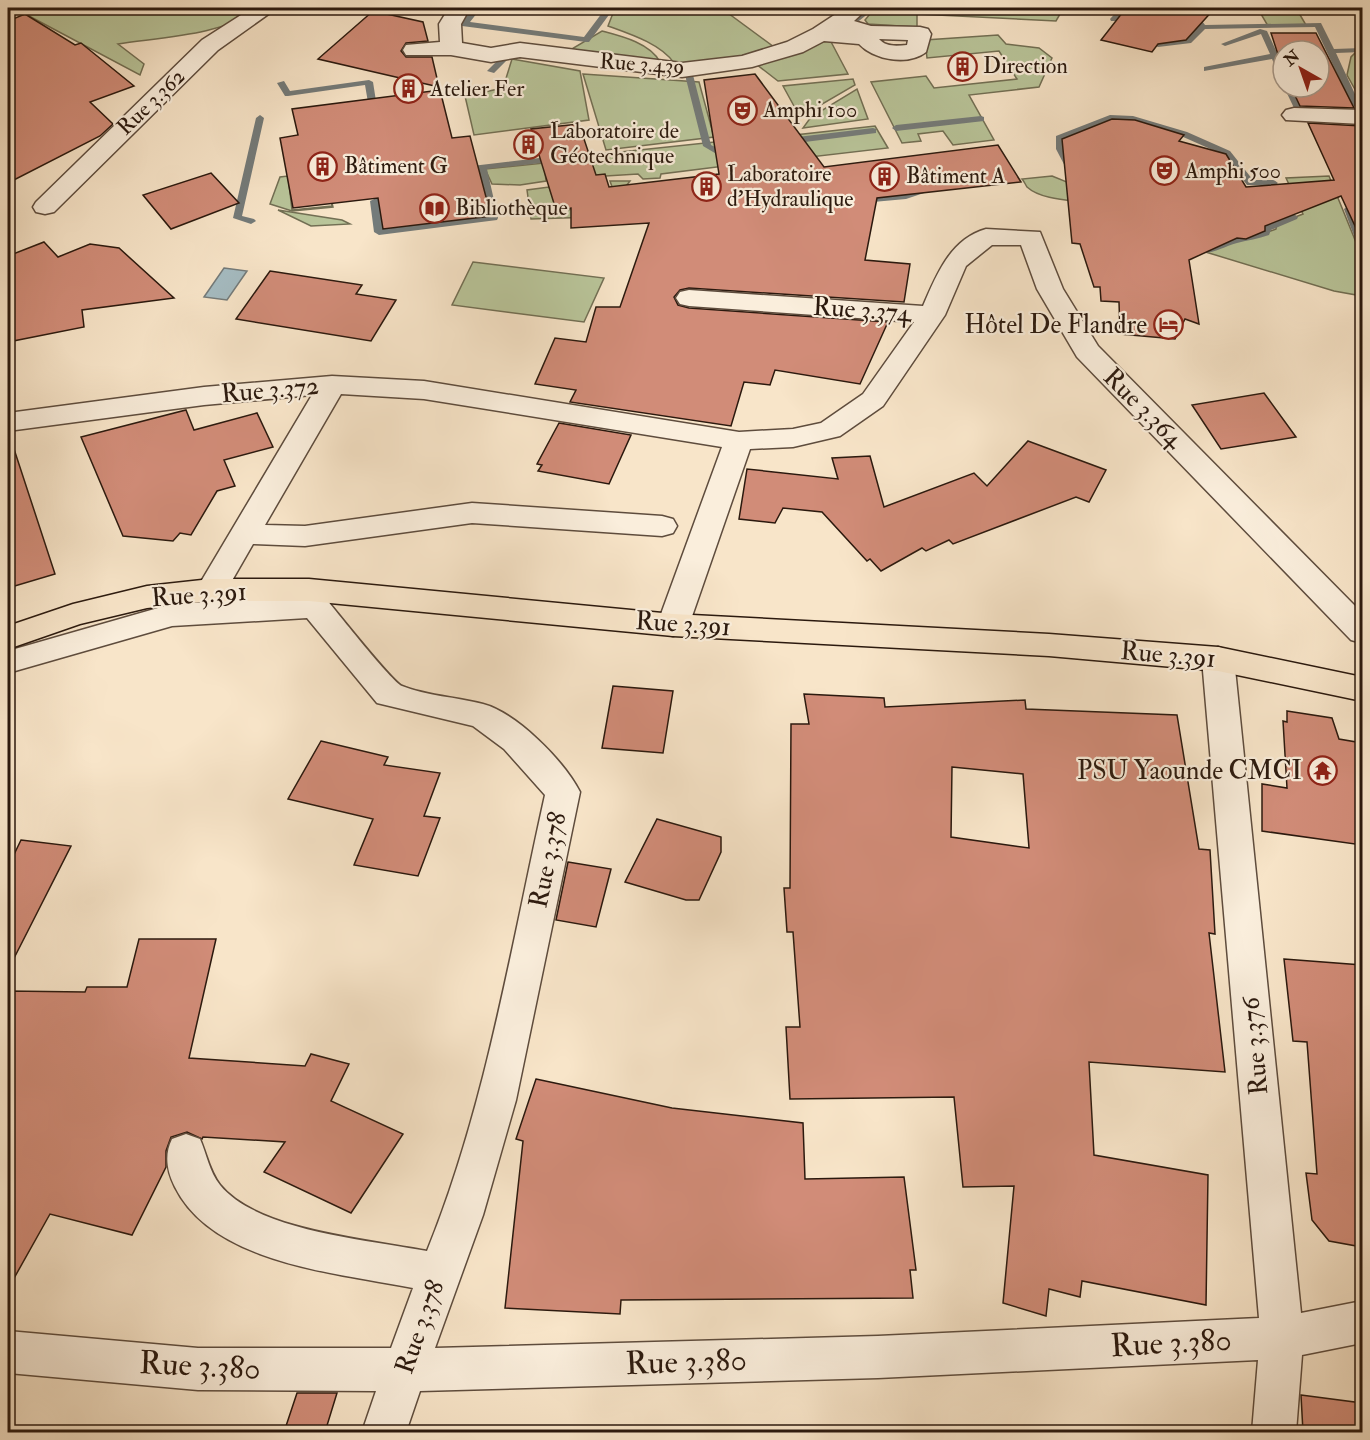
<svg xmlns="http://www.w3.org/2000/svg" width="1370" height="1440" font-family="'IM FELL Double Pica',serif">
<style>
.green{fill:#b9c59a;stroke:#726f54;stroke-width:1.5}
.water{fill:#a5bcc2;stroke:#747b7a;stroke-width:1.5}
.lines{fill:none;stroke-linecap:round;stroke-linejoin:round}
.stream{fill:#747b7a;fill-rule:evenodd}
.building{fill:#d18c78;stroke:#2b190e;stroke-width:1.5;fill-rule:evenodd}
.minor-casing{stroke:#5e4c3d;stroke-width:3}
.major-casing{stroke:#2b190e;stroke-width:3}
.minor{fill:#faeedc;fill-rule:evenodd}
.major{fill:#f8e5c9;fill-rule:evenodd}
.labels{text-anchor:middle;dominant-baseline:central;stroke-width:4.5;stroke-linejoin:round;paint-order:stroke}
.far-street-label{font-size:22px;fill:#2b190e;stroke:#faeedc}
.far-poi-label{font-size:22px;fill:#2b190e;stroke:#faeedc;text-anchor:start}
.street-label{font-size:26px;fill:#2b190e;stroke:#faeedc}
.poi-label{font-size:26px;fill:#2b190e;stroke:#faeedc;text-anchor:end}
.near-street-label{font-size:32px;fill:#2b190e;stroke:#faeedc}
</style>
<rect width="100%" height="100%" fill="#f8e5c9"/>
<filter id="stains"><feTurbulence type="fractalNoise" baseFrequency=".00333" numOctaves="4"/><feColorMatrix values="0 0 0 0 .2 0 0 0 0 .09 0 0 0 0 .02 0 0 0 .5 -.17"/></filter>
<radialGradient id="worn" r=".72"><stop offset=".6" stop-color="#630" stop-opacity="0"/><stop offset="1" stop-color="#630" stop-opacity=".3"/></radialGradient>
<g class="green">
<path d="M14,8H261C223,35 164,37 118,44L144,64L140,75Z"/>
<path d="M615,8H721L774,47C743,56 707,67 674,63C661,44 630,34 608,26Z"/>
<path d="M875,8H1062L1063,9L1056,21L917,14V27L868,24L865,20Z"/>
<path d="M1296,8L1306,25L1268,26L1258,9Z"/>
<path d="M602,31C621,36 650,43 660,62L570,50Z"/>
<path d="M998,35L1006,44L1039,48L1052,58L1039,87L969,95L994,140L953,145L943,131L918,134L921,141L902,143L871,82L926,76L934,88L1017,79L999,51L927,58L925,40Z"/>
<path d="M829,38L848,74L778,81L756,64Z"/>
<path d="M1362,46V102L1347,75L1351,57Z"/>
<path d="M512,59L580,71L589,120L474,135L465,96L503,88Z"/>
<path d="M583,74L699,82L714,137L606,150Z"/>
<path d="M853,79L855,85L800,117L783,86Z"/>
<path d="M857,89L868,119L803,128L811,117Z"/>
<path d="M875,126L888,148L793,159L786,136Z"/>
<path d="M724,141L749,163L661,174L660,178L643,179L638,174L573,178L557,163L592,155Z"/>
<path d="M544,163L546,181L520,185L492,184L485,169Z"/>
<path d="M288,176L292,210L332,206L331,199L333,207L292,211L270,204L280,177Z"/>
<path d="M1052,176L1067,182L1083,202C1067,200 1040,199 1027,187C1025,184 1024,181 1022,179Z"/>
<path d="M1329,176L1362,257V296L1334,291L1199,250L1212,244C1231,248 1232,239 1248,236C1261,234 1263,234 1276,229L1277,224L1303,214L1286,178Z"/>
<path d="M610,181H630L626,186L627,216L531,219L527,190L549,187L558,211L618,204Z"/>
<path d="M278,210L342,220L350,224L311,226Z"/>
<path d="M473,262L604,278L584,322L452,305Z"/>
</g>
<path class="water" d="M224,268L247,271L227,300L204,297Z"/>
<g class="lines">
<g class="stream">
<path d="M473,8H481L470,22L584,37L602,13L576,10L572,8H614L589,42H586L462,26L461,24Z"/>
<path d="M867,8H875L849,29H843V25Z"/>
<path d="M1120,8H1128L1117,21H1111L1110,19Z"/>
<path d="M1241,8H1287L1283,10H1245Z"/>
<path d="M1196,21H1202L1205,25L1321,23L1334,49L1362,48V52L1336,53L1360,105L1356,107L1352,105L1315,27L1205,29L1191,43L1158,47L1154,45L1158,43L1186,39L1198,27L1195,23Z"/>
<path d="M1260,29L1267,31L1283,66V77L1279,75L1272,59L1204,71V67L1270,54L1261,34L1225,46L1221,44Z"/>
<path d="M518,54H521V58L508,59L494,73L487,71L503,55Z"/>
<path d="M686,73L693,75L711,145L731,155V159H725L703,146L685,75Z"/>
<path d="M369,80L373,82L378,114L374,117L370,114L365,85L288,96H285L277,83L284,81L290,91Z"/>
<path d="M1284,87H1292L1301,106L1300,108H1294Z"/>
<path d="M260,115L264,118L242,216L254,219L256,221L251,224L233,218L256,118Z"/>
<path d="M1110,115L1133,116L1187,132L1230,151L1253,180H1274L1278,183L1274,186L1247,185L1224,155L1181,136L1132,121H1111L1063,139L1064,149L1075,170L1068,172L1056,149V136Z"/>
<path d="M981,116L984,117V121L896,131L892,128L896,125Z"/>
<path d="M873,128L876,129V133L789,144L785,141L789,138Z"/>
<path d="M556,156L559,157V161L487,169L498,218L497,220L379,235L374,232L370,201L387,193L388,190H394L395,194L379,202L383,229L489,216L478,170H472V166Z"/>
<path d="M924,187L928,190L927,192L906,199L862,203L858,200L862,197L905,193Z"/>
<path d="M1348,206C1359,212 1362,235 1362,247L1357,244L1344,209Z"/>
<path d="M1294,214L1298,217L1297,219L1271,230L1269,235C1258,239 1248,240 1237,243C1221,247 1207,259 1191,249L1196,246L1211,247L1229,240L1262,231L1264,226Z"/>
</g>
</g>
<g class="building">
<path d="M1126,8H1215L1186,40L1158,44L1152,52L1101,40Z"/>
<path d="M373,11L423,22L428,41L406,43L401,51L406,57H432L439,87L318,59Z"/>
<path d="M25,14L75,45L81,43L134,86L90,102L113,124L100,136L8,183V21Z"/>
<path d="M1271,33H1316L1354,108L1300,106L1291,87H1319V51H1283V70Z"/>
<path d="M755,74L824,167L998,145L1021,182L877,198L865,260L910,264L904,302L689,288L680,290L674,297L678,305L689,308L888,322L860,384L775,370L770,385L744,382L731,426L570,402L576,390L535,384L555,338L586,342L596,307H620L649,223L571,228V208L556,210L531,129L579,124L596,175L605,174L609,187L719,174L704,80Z"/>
<path d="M440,90L452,138L470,136L491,216L383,229L378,198L293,208L280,138L298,135L292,109Z"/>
<path d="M1112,119L1135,120L1184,135L1179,141L1226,154L1246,187L1334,180L1308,123L1362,126V241L1341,196L1265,226V231L1246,239L1237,238L1189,260L1199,324L1185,319L1175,339L1120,334L1119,302L1101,301L1100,287H1094L1080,244L1072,243L1062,139Z"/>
<path d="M211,173L239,203L171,229L143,195Z"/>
<path d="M44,242L58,257L90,244L119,248L174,298L82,310L84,327L8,342V256Z"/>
<path d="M270,271L362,285L356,294L396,300L371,341L236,319Z"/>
<path d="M1264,393L1296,437L1221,449L1192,405Z"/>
<path d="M186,410L194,430L257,413L273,447L224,460L235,486L217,491L191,535L180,533L173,541L123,536L81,437Z"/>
<path d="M559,423L631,435L609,484L538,471L542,465L537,464Z"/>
<path d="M1028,441L1106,470L1089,502L1076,497L953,544L949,540L926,551L922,548L881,571L870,559L867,561L822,512L783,508L775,523L739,519L747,469L838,479L832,458L870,456L884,507L974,473L987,486Z"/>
<path d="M14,449L55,574L8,588V450Z"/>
<path d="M613,686L673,691L663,753L602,748Z"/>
<path d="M804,694L884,698L885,707L1025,700L1026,709L1177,715L1199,849L1210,850L1215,934L1209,933L1225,1072L1089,1062L1094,1155L1208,1175L1206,1305L1082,1281L1080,1297L1049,1289L1046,1316L1003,1303L1014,1186L963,1187L954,1097L790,1099L786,1027H800L793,932H787L784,888H790L791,724H809ZM952,767L1023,774L1029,848L951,837Z"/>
<path d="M1287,711L1332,718L1339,739L1362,743V845L1262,831V784L1287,788L1283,721L1287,722Z"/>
<path d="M321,741L388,757L384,765L440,773L424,816L440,818L418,876L354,865L373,819L288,799Z"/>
<path d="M657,819L721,837V852L699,900H686L625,882Z"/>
<path d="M21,840L71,846L8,970V867Z"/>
<path d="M568,862L611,869L596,927L556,920Z"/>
<path d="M139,939H216L189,1058L305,1066L311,1054L349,1064L331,1101L403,1134L351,1213L264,1172L285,1142L203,1137L202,1139L187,1132L171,1137L166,1151V1167L132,1235L50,1214L8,1289V991L85,992L87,987H127Z"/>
<path d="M1284,959L1362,965V1247L1329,1241L1312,1220L1306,1173L1317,1174L1307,1042L1293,1041Z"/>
<path d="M536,1079L672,1108L803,1123L805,1179L904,1177L916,1270H910L913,1298L621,1300L620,1314L505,1308L523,1141L516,1139Z"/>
<path d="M297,1393H337L325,1432H284Z"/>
<path d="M1301,1395L1362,1403V1432H1303Z"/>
</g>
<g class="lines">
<defs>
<g id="minor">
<path d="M252,8H277L218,50L54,212L45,214L36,212L33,207L36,202L202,40Z"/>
<path d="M449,8H470L461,24L462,43L491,48L520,43L682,63L742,56L787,42L813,29L845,8H868L854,21L871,26L920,27L928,29L931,34L926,52C908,66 874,60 859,44L824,41L803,52L752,67L682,77L520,57L491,62L451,55H406L403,50L406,45L440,42L439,24ZM879,39L908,40L907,45C896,46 886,47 879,39Z"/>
<path d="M1294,108L1362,110V124L1286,120L1282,115L1286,110Z"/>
<path d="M986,229L1040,232L1063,289L1098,346L1362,613V643L1351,640L1077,357L1037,289L1021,245H992L966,266L945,315L883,406L840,436L793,447L750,449L689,625L684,633L673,636L662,633L657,625L722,447L424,399L341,394L265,525L305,526L472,503L662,516L673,519L677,526L673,533L662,536L472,523L305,546L253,544L222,598L211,601L200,598L196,590L312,395L204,405L8,431V413L204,387L332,376L424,381L739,432L793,429L821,423L863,394L914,322L689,306L680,304L676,298L680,292L689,290L923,306C936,276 950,239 986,229Z"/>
<path d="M315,596L326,599C337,612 392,682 402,686C426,696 457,697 483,704C517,713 564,761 580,792L516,1100L483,1215L435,1348L878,1336L1259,1318L1202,659L1207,651L1218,647L1229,651L1234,659L1301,1313L1362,1301V1343L1302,1355L1296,1432H1252L1258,1360L878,1378L420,1391L406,1432H362L376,1391L198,1390L8,1373V1331L198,1348H391L413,1288C338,1273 213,1264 175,1187C167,1171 164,1155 172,1139L186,1134L200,1139C207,1155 209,1171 220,1185C257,1231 370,1240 427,1251C486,1106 511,947 545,795L504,749L473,726L377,703L307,618L172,626L8,673V651L172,604Z"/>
</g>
<path id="major" d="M211,579H309L673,614L1049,634L1218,647L1362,677V701L1218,671L1049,656L673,636L309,601H211L147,608L80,624L8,649V626L73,604L147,586Z"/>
</defs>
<use href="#minor" class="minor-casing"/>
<use href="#major" class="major-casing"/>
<use href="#minor" class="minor"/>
<use href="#major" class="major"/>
</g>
<defs>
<symbol id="building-ring" viewBox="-11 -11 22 22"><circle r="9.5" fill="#faeedc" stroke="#8f2418" stroke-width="1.5"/><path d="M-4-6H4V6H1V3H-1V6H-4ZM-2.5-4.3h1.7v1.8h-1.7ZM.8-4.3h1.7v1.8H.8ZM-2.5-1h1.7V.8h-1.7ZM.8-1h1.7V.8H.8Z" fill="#8f2418"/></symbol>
<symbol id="theatre-ring" viewBox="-11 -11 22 22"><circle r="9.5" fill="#faeedc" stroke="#8f2418" stroke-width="1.5"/><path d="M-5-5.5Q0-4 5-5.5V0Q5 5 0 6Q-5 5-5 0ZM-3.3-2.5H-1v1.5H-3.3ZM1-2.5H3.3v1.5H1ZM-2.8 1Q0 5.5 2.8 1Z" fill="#8f2418"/></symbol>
<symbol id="library-ring" viewBox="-11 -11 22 22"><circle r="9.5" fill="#faeedc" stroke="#8f2418" stroke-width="1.5"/><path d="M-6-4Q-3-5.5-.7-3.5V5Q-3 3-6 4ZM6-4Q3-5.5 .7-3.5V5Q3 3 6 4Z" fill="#8f2418"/></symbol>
<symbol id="hotel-ring" viewBox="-11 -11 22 22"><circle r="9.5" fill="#faeedc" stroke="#8f2418" stroke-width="1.5"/><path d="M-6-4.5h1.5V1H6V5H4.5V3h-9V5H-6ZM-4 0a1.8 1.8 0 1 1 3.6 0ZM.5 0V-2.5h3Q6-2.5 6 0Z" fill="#8f2418"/></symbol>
<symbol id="temple-ring" viewBox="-11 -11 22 22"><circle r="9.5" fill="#faeedc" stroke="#8f2418" stroke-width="1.5"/><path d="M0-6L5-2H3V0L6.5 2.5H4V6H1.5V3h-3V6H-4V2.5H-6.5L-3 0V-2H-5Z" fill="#8f2418"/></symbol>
</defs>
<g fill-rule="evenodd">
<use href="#building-ring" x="946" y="50" width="33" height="33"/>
<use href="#building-ring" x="392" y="72" width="33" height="33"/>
<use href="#theatre-ring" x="726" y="94" width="33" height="33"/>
<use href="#building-ring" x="512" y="128" width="33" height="33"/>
<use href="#building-ring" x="306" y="150" width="33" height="33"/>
<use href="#theatre-ring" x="1148" y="154" width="33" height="33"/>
<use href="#building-ring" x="868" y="160" width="33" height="33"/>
<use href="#building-ring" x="690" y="170" width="33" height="33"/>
<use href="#library-ring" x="418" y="192" width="33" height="33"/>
<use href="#hotel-ring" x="1152" y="308" width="33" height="33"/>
<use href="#temple-ring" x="1306" y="754" width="33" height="33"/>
</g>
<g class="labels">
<g class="far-street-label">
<text transform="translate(642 64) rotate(4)">Rue 3.439</text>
<text transform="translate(151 102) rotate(-44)">Rue 3.362</text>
</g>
<g class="far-poi-label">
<text x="983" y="66">Direction</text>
<text x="430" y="89">Atelier Fer</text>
<text x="763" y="110">Amphi 100</text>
<text x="550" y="131">Laboratoire de<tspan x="550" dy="25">Géotechnique</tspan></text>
<text x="344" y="166">Bâtiment G</text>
<text x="1185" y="171">Amphi 500</text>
<text x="727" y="174">Laboratoire<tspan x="727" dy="25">d'Hydraulique</tspan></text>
<text x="906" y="176">Bâtiment A</text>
<text x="455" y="208">Bibliothèque</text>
</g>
<g class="street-label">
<text transform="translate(862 310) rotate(4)">Rue 3.374</text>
<text transform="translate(270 390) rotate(-5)">Rue 3.372</text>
<text transform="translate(1143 408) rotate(45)">Rue 3.364</text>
<text transform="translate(199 595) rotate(-4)">Rue 3.391</text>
<text transform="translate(683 624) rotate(4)">Rue 3.391</text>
<text transform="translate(1168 655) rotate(5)">Rue 3.391</text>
<text transform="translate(548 860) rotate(-78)">Rue 3.378</text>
<text transform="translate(1255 1046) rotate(-95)">Rue 3.376</text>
<text transform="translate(420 1327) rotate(-70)">Rue 3.378</text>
</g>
<g class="poi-label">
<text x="1147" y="325">Hôtel De Flandre</text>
<text x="1302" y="771">PSU Yaounde CMCI</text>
</g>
<g class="near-street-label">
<text transform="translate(1171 1343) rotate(-3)">Rue 3.380</text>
<text transform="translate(686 1362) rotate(-2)">Rue 3.380</text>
<text transform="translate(200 1366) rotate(3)">Rue 3.380</text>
</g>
</g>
<rect width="1370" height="1440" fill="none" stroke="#f8e5c9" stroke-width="30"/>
<rect x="9" y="9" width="1352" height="1422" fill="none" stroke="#2b190e" stroke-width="3"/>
<rect x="15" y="15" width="1340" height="1410" fill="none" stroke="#2b190e" stroke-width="1.5"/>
<g transform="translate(1301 69) rotate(320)"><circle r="28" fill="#faeedc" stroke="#a7998a" stroke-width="1.5"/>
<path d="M0-4.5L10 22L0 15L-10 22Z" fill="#8f2418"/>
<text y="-9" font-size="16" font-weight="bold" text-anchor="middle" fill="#2b190e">N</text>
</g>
<rect width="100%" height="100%" filter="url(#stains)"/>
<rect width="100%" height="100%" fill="url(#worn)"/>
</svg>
